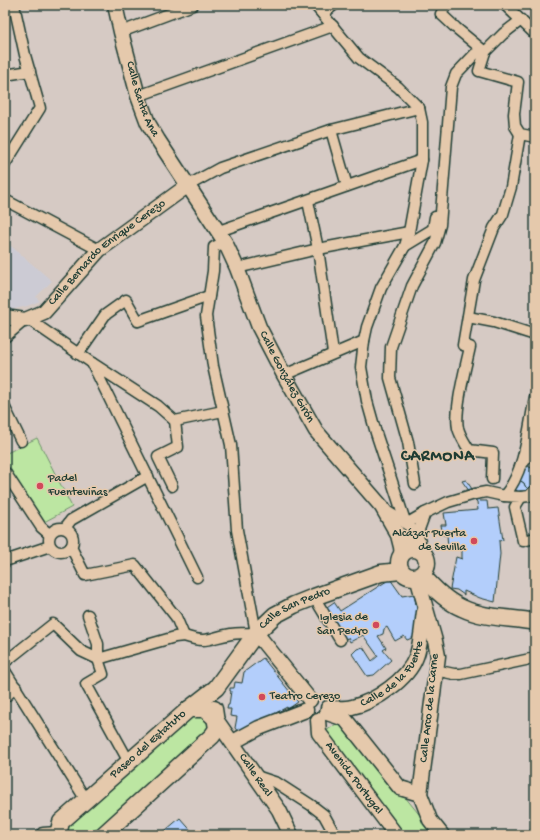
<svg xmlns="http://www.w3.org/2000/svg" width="540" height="840" font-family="'Gochi Hand',sans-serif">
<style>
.built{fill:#cccbd4}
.green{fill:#bce6a2;stroke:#6e926b}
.building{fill:#b3cefb;stroke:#1f3d34}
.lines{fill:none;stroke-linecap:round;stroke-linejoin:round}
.street-casing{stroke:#1f3d34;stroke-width:13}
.secondary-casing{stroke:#1f3d34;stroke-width:17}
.primary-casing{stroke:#1f3d34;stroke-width:19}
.street{stroke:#e5c9ac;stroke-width:10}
.secondary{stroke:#e5c9ac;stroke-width:14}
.primary{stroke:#e5c9ac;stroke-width:16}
.poi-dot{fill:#d1495b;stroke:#e5c9ac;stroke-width:1.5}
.labels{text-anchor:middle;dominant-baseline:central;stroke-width:3;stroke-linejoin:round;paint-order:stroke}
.street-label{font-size:12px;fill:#1f3d34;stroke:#e5c9ac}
.poi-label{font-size:12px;fill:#1f3d34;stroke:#e5c9ac;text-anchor:start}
.district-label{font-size:16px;font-weight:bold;letter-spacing:1px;fill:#1f3d34;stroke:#e5c9ac}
</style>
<rect width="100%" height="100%" fill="#d6cac4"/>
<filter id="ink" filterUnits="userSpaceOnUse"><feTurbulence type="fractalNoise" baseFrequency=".025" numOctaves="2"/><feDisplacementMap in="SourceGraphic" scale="8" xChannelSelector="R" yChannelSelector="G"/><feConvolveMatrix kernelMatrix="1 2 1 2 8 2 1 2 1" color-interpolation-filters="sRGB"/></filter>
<g filter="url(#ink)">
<path class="built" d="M5,241L52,281L36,297L40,301L27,306L10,310L5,308Z"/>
<g class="green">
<path d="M37,438L72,507L44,522L5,464V454Z"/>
<path d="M201,712L212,725L100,835H62L63,829L191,713Z"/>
<path d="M342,720L436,835H400L323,733Z"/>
</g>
<g class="building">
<path d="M525,464L531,468L533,465L535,467V481L529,490L525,486L524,483L517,479Z"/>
<path d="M517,479L524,483L525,486L529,490L525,496L514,489Z"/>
<path d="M466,480L480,501H487L488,509L498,508L503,540L499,541L500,554L495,602L480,598L464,591V595L457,590L450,589L456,557L462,559V546L448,547L447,535H443L441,525H446L444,513L478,510L477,502L462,481Z"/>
<path d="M390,579L402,596L414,594L418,615L417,636L407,640L404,636L395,641L387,627L384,629L383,634L378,636L386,648L383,650L391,660L374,675L367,676L352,654L357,649L363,647L372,661L378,656L363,635L350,642L348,638L344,639L324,609L334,602L340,611Z"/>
<path d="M263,658L298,702L288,709L287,707L239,733L235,728L237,717L230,716L231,709H227L228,705H229L231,691H230V688H234L235,682L242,683L244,672Z"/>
<path d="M180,818L195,835H160Z"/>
</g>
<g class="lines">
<defs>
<g id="street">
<path d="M315,5L359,58L398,87L419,108"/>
<path d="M446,5L441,14L456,28L485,52L479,71L518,82L514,114L515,126L520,134L535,137"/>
<path d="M505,5L535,34"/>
<path d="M323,14L334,5"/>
<path d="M121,32L193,5"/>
<path d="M5,75L30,71"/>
<path d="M138,96L333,26"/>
<path d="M419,108L422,122V160L409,232L405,246L381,288L367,327L364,341L361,367L367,401L376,433L406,524L425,513"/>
<path d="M331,130L347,186"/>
<path d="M5,164L40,108L25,55L14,5"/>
<path d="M187,186L220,168L331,130L419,108"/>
<path d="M5,200L99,250"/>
<path d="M308,201L318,249L333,353"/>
<path d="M219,231L422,160"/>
<path d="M405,246L433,229L435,217"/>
<path d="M237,268L318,249L409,232"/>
<path d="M468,317L494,322L535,335"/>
<path d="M28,319L92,363L158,406L175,421L178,447L158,457L172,486"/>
<path d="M5,337L25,320"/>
<path d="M78,354L105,315L126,300L138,321L209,296"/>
<path d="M92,363L197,577"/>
<path d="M284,375L364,341"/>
<path d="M5,408L21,441"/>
<path d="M175,421L223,411"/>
<path d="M522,464L535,448"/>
<path d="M5,472L41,527L49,534"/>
<path d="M492,479L493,453L469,450C465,443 460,436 458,428C454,410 466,366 470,347L463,345L474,280L494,228L503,214L511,187L520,134"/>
<path d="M415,484L408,442L390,378L391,347L412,286L435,243L440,225L451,87L456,74L475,54L485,52L503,34L521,20"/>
<path d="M504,496C525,473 529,426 535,397"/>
<path d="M521,497L529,496L535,490"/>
<path d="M385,510C396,517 417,528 420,542C421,545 420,548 420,551"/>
<circle cx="61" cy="540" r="12"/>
<path d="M65,528L71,520L148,476"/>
<path d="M397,532L404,539H411L417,535L425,513L448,502L475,494L486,492L504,496L521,497L515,507L523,541L535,538"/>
<path d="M71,547L85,575L135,565L176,617L184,636L175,637L98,659"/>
<path d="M5,561L50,546"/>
<path d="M314,597L340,640"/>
<path d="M88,615L98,644V659L103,674L86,684L129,762"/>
<path d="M184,636C208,644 208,638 231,634C239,633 248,633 256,633L237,530L231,445L213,366L206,316L213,271L214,247L225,242"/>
<path d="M5,662L53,624L81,651L98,659"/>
<path d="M435,670L454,674H461L535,658"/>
<path d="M5,671L86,800"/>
<path d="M5,697L16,687"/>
<path d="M256,776L277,783L311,805L324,815L335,835"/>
</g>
<g id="secondary">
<path id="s1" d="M115,5L121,32L138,96L148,123L158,140L225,242L237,268L259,327L284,375L316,431L382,507L398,535L401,547L402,556"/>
<path id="s2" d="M5,317L25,320L44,312L99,250L187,186"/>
<path d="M417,577L435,641L438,656L420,794L430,820L442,835"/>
<path d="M256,633L310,700"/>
<path id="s3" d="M328,708C336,708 345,709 352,707C375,702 408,679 416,657C421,645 422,625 424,612"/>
<path d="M327,713L345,719L400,788L420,794"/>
<path id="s4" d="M215,718L279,810L291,835"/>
<path id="s5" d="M318,720L319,733L396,835"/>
<path d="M233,742L259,728L306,710"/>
<path d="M43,835L57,834"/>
</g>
<g id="primary">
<circle cx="413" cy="563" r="14"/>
<path d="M422,575C433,588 446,601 462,608C485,619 511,617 535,622"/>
<path id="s6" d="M189,709L216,688L256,633L275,615L294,605L314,597L381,573L401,571"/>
<path id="s7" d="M58,835L61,822L189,709H205L215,718"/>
<path d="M103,835L212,736L217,729L214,709"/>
</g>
</defs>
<use href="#street" class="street-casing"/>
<use href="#secondary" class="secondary-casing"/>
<use href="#primary" class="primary-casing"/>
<use href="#street" class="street"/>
<use href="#secondary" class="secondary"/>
<use href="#primary" class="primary"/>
</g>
</g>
<g class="poi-dot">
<circle cx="40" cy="486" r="4"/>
<circle cx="474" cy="541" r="4"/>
<circle cx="376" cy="625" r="4"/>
<circle cx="262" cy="697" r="4"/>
</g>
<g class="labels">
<g class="street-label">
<text stroke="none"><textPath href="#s1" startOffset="98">Calle Santa Ana</textPath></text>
<text stroke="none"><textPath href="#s2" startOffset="128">Calle Bernardo Enrique Cerezo</textPath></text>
<text stroke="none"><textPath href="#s1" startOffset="413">Calle González Girón</textPath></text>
<text stroke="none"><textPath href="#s6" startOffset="149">Calle San Pedro</textPath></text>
<text stroke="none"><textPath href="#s3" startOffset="79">Calle de la Fuente</textPath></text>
<text transform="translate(430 708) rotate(-84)">Calle Arco de la Carne</text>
<text stroke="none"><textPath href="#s7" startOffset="130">Paseo del Estatuto</textPath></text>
<text stroke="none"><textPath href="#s4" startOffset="70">Calle Real</textPath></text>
<text stroke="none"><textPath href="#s5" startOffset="70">Avenida Portugal</textPath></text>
</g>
<g class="poi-label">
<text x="48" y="479">Padel<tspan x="48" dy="14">Fuenteviñas</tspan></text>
<text x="466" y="534" text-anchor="end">Alcázar Puerta<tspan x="466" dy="14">de Sevilla</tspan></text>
<text x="368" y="618" text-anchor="end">Iglesia de<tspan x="368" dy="14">San Pedro</tspan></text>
<text x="270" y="697">Teatro Cerezo</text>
</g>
<g class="district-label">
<text x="438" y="457">CARMONA</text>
</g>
</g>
<rect width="540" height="840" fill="none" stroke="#e5c9ac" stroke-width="20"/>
<rect x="10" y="10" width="520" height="820" fill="none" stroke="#1f3d34" stroke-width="1.5" filter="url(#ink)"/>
</svg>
